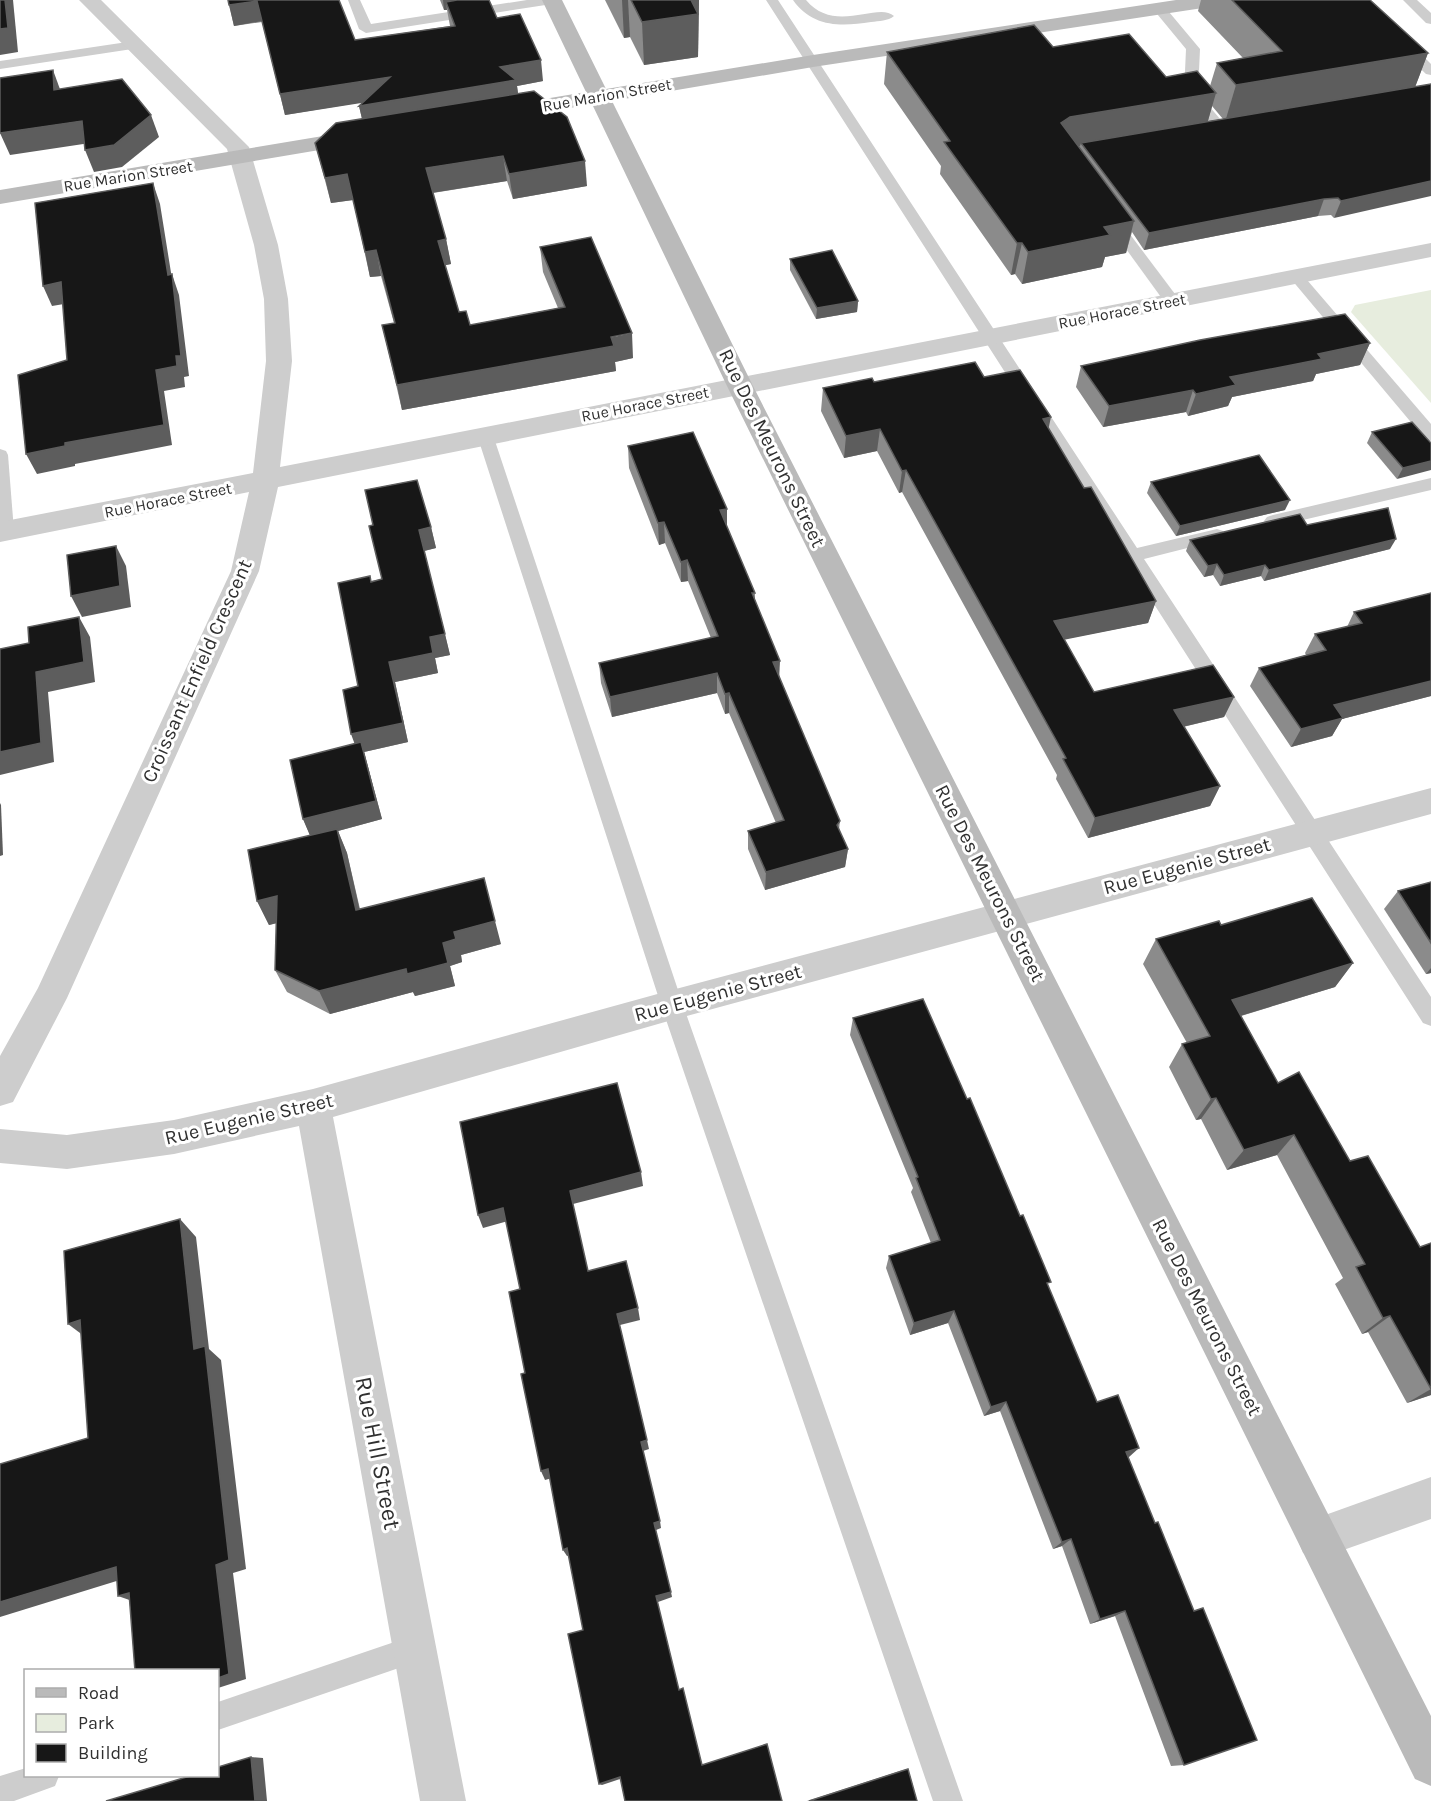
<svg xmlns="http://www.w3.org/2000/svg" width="1431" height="1801" font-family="Karla,sans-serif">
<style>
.green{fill:#e7edde}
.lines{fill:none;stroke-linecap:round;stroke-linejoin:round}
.lane{fill:#cdcdcd;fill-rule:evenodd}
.street{fill:#cdcdcd;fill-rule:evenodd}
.secondary{fill:#bababa;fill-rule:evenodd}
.wall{fill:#8b8b8b;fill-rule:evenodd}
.shaded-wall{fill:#5d5d5d}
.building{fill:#171717;stroke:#5d5d5d;stroke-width:1.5}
.labels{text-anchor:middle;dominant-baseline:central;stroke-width:6;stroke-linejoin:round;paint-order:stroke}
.far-street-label{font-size:16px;fill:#303030;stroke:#fff}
.street-label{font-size:20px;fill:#303030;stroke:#fff}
.near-street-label{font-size:24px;fill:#303030;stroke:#fff}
</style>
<rect width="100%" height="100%" fill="#fff"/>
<path class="green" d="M1431,290V403L1351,312L1355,305Z"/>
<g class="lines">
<g class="lane">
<path d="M348,0H360L371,24L527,0H558L552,4L366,33L359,29Z"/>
<path d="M766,0H778L1137,548L1217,529L1223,531L1226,535L1223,539L1144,559L1431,997V1026L1423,1023Z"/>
<path d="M793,0H806C835,35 878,1 894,16C888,21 879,21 871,22C840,27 812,27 793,0Z"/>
<path d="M1403,0H1417L1431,13V24L1426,23Z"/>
<path d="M1159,5L1164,6L1200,49L1198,93L1226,126L1228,129L1226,132H1216L1184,94L1186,49L1153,9Z"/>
<path d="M1403,40L1408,41L1431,64V75L1426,74L1398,47L1396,44L1398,41Z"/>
<path d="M134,41L139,42L141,45L139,48L0,69V61Z"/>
<path d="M1112,216L1117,217L1178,298L1180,301L1178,304H1166L1105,220Z"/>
<path d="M1296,271L1301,273L1431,424V441L1425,439L1291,279L1288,276L1291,273Z"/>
<path d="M485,429L491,431L493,435L683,1005L963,1801H933L661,1005L477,435L479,431Z"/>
<path d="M0,449L6,451L8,455L14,531L11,535L0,536Z"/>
<path d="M1431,478V490L1273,527L1267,525L1264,521L1267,517L1273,515Z"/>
<path d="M415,1635L425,1639L429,1649L425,1659L218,1730V1702Z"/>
<path d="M26,1768V1776H59L55,1786L14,1801H0V1776Z"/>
</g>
<g class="street">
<path d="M79,0H101L249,147L278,245L288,299L292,361L280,467L1431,243V257L278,487L259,571L67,998L13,1102L0,1106V1056L38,988L231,571L249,492L0,542V522L253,473L266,361L264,299L254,245L227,149Z"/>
<path d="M1431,788V814L672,1020L333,1117L466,1801H420L299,1126L174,1154L67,1169L0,1163V1129L67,1135L174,1120L313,1089L672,990Z"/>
<path d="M1431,1477V1519L1318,1559L1303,1553L1297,1538L1303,1523Z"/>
</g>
<g class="secondary">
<path d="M542,0H562L606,89L813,55L1176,0H1226L1223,4L1216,6L813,67L612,101L753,386L1431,1716V1786L1415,1779L727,386L592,104L508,119L500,117L497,112L500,107L508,105L586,92Z"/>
<path d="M359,130L367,132L370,137L367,142L0,204V190Z"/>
</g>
</g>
<g class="wall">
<path d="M228,0L355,40L450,26L447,10H444L440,0H489L497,18L543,81L517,86L518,93L587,186L513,199L507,181L433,193L446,239L451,264L445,265L459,312L470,325L558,308L543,272L540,247L633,358L615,362L616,371L402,410L382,325L394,323L381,276L370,277L353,200L331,203L315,143L362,119L359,106L363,102L285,115L262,22L234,26Z"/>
<path d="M605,0H699L698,57L644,65L630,37L624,38Z"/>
<path d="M1201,0H1370L1428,53L1415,87L1334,218L1331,215L1318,216L1144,250L1132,232L1126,253L1105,257L1102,267L1022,284L1015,274L1011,275L940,174L941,166L884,84L887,52L1053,47L1166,77L1210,86L1217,63L1243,58L1198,11ZM1212,106L1223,119L1208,121Z"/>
<path d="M790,259L858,301L857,312L816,319L790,270Z"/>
<path d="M1370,343L1360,365L1316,374L1313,381L1232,397L1228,406L1188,416L1186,412L1103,427L1076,387L1081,366Z"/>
<path d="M984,377L1048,428L1084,488L1156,601L1148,623L1064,639L1094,692L1234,697L1224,717L1183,727L1220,786L1210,806L1088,838L1056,779L1057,775L902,492L899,493L877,451L844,458L821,411L823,388L874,382Z"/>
<path d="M1372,432L1431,443L1397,479L1367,443Z"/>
<path d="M628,446L727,509V527L755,593V600L779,677L840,821L839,830L848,849L845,867L765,890L748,849V831L776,823L729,713L725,714L717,693L612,717L601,683L599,663L711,638L688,581L681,582L665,543L659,545L629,468Z"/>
<path d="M1151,482L1285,510L1176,536L1147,493Z"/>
<path d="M1307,525L1390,549L1264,581L1261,576L1220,586L1213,575L1204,577L1186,551L1190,540Z"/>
<path d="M431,527L436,548L424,551L450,655L435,658L438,673L395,682L408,742L364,752L382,819L338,831L347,853L360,909L501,944L461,955L462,962L450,966L455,986L415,996L413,992L330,1014L287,992L275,970L277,923L269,925L257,901L310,835L303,819L355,744L358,686L371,581L382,579Z"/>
<path d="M1431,593V696L1342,719L1332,736L1291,747L1250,686L1259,668L1306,655L1305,653L1315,634L1347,627L1354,612Z"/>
<path d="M1431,882V973L1426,974L1384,909L1398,891Z"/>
<path d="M1221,925L1353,963L1335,987L1241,1016L1278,1083L1350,1161L1420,1247L1431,1395L1407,1403L1368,1332L1362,1334L1335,1284L1343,1278L1277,1155L1227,1170L1201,1119L1196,1120L1169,1067L1182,1044L1187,1043L1143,964L1156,939Z"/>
<path d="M853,1018L1048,1286L1097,1402L1129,1457H1128L1184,1765L1171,1766L1115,1616L1090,1624L1062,1546L1053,1549L1000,1411L984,1416L948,1323L910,1335L886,1268L889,1256L931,1243L911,1192L913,1188L850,1035Z"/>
<path d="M908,1769L917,1801H807L903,1770Z"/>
</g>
<g class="shaded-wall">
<path d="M5,0H13L18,52L0,55V29Z"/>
<path d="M443,0H483L446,2L447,10H444Z"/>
<path d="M622,0H628L630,37L624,38Z"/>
<path d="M684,0H699L698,57L644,65L642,22Z"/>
<path d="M257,1L262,21L234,26L229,5Z"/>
<path d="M1428,53L1414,90L1225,122L1236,85Z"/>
<path d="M541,60L543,81L517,86L519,101L364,127L359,106L500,67Z"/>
<path d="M53,70L61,92L54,90Z"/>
<path d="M390,77L393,98L285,115L280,94Z"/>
<path d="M1216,93L1207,124L1081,143L1080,146L1064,149L1061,123L1070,117Z"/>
<path d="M151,115L159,137L122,167L94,172L85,150Z"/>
<path d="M82,121L90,143L10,155L0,133Z"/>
<path d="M503,156L507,181L431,193L426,168Z"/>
<path d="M585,161L587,186L513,199L509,174Z"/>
<path d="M347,174L353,200L331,203L325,178Z"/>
<path d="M1431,181V196L1334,218L1341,201Z"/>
<path d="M153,183L160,204L173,285L172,274L179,295L189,376L184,377L185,387L164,391L172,445L75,464V466L37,474L26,454L65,443L156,370L168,275Z"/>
<path d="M1324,199L1318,216L1144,250L1149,233Z"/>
<path d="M1134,221L1126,253L1105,257L1102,267L1022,284L1028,252L1104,227Z"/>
<path d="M446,239L451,264L442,266L438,241Z"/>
<path d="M1017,243H1022L1015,274L1011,275Z"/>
<path d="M376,250L381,276L370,277L365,252Z"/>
<path d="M61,282L70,303L52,306L43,286Z"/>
<path d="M858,301L857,312L816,319L817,308Z"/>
<path d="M632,333L633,358L615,362L616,371L402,410L397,385Z"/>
<path d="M1370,343L1360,365L1316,374L1313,381L1232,397L1228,406L1188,416L1196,394L1230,377L1318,354Z"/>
<path d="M1193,390L1186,412L1103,427L1109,406Z"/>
<path d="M1051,417L1046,440L1043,419Z"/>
<path d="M880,429L877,451L844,458L846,436Z"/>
<path d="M1431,461V470L1397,479L1403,468Z"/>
<path d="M906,470L902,492L899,493L902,471Z"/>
<path d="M1290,500L1285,510L1176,536L1180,526Z"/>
<path d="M727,509V530L720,510Z"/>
<path d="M664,522L665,543L659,545L658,523Z"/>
<path d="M431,527L436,548L424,551L419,530Z"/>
<path d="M1396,539L1390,549L1264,581L1269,570Z"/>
<path d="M116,546L126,566L131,607L82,617L71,596Z"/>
<path d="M687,560L688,581L681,582V562Z"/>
<path d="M1217,564L1213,575L1204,577L1208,566Z"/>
<path d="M1265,565L1261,576L1220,586L1224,575Z"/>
<path d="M1156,601L1148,623L1048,643L1054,621Z"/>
<path d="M79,617L90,637L95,682L48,692L54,762L0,775V752L36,672Z"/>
<path d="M445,634L450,655L435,658L438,673L395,682L408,742L364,752L382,819L338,831L347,853L365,934L311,838L303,819L358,753L351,734L389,662L430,637Z"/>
<path d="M780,661L779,681L773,662Z"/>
<path d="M717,673V693L612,717L610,697Z"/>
<path d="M1431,681V696L1342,719L1332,736L1291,747L1301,729L1334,705Z"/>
<path d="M729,693V713L725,714V694Z"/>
<path d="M1234,697L1224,717L1165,731L1174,710Z"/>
<path d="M1220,786L1210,806L1088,838L1095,818Z"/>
<path d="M0,803L1,805L3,855L0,856Z"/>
<path d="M848,849L845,867L765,890L766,872Z"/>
<path d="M277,896L289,920L269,925L257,901Z"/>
<path d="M495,921L501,944L461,955L462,962L450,966L455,986L415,996L413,992L330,1014L319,991L443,943L454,932Z"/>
<path d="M1353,963L1335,987L1217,1023L1232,1000Z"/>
<path d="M1431,968V973L1426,974Z"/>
<path d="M1216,1098L1201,1119L1196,1120L1211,1099Z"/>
<path d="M1294,1135L1277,1155L1227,1170L1244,1150Z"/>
<path d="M641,1172L643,1186L573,1204L570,1191Z"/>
<path d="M503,1208L508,1221L483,1228L478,1215Z"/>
<path d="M180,1219L196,1237L209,1349L221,1360L246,1569L233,1573L246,1679L218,1688L216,1565Z"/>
<path d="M638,1308L640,1320L620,1325L617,1314Z"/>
<path d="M954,1311L948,1323L910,1335L914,1323Z"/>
<path d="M1390,1316L1368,1332L1362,1334L1383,1318Z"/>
<path d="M80,1320L88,1339L68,1324Z"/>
<path d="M1431,1389V1395L1407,1403Z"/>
<path d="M1006,1402L1000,1411L984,1416L991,1407Z"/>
<path d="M647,1440L649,1449L643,1451L641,1442Z"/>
<path d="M1139,1448L1129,1457L1116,1460L1126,1452Z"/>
<path d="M548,1469L552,1478L545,1480L541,1471Z"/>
<path d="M660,1521L661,1528L656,1530L654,1523Z"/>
<path d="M1071,1539L1062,1546L1053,1549L1062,1542Z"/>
<path d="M567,1548L571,1555L567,1556L563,1550Z"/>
<path d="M116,1567L136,1575L0,1617V1602Z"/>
<path d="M671,1592L672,1597L658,1602L656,1596Z"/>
<path d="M129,1593L138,1603L118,1596Z"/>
<path d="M1125,1611L1115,1616L1090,1624L1100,1619Z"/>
<path d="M251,1757L263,1758L267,1801H255Z"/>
<path d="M620,1777L623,1778L602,1785L599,1784Z"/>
</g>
<g class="building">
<path d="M0,0H5L8,28L0,29Z"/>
<path d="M228,0H339L355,40L455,26L446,2L457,0H489L497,18L520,14L541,60L500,67L516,80L359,106L390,77L280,94L257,1L229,5Z"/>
<path d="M631,0H691L698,14L642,22Z"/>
<path d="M1232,0H1370L1428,53L1236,85L1217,63L1282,51Z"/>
<path d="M1034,25L1053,47L1129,34L1166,77L1197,71L1216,93L1070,117L1061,123L1134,221L1104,227L1110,235L1028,252L1022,243H1017L944,142L950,141L887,52Z"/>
<path d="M53,70L54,90L122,79L151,115L114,145L85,150L82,121L0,133V78Z"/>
<path d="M1431,84V181L1341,201L1338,198L1324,199L1149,233L1081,143Z"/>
<path d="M534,91L567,117L585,161L509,174L503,156L426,168L446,239L438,241L459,312L466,311L470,325L565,307L540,247L591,237L632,333L611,337L614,346L397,385L382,325L395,323L376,250L365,252L347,174L325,178L315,143L336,123Z"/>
<path d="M153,183L168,275L172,274L181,356H176L177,366L156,370L164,425L65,443V446L26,454L18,375L67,360L61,282L43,286L35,203Z"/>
<path d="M832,250L858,301L817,308L790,259Z"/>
<path d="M1345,314L1370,343L1318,354L1322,359L1230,377L1236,385L1196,394L1193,390L1109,406L1081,366L1200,340Z"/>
<path d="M975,362L984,377L1020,370L1051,417L1043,419L1084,488L1091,487L1156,601L1054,621L1094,692L1213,665L1234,697L1174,710L1220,786L1095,818L1063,759L1066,758L906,470L902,471L880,429L846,436L823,388L872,378L874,382Z"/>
<path d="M1412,422L1431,443V461L1403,468L1372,432Z"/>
<path d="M693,432L727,509L720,510L755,593H752L780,661L773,662L840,821L837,825L848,849L766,872L748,831L784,820L729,693L725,694L717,673L610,697L599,663L718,636L687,560L681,562L664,522L658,523L628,446Z"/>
<path d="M1259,455L1290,500L1180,526L1151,482Z"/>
<path d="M417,480L431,527L419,530L445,634L430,637L433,653L389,662L403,723L351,734L343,690L358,686L338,583L370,576L371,582L382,579L369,526L373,525L365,490Z"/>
<path d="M1388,508L1396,539L1269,570L1265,565L1224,575L1217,564L1208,566L1190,540L1300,514L1307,525Z"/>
<path d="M116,546L120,586L71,596L67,555Z"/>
<path d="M1431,593V681L1334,705L1343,718L1301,729L1259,668L1326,650L1315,634L1362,623L1354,612Z"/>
<path d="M79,617L84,662L36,672L41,743L0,752V649L29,643L28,627Z"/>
<path d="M361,742L376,801L303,819L290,760Z"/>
<path d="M337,829L356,910L484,878L495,921L454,932L456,939L443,943L448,963L407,974L406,969L319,991L275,970L277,896L257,901L248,850Z"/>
<path d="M1431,882V943L1398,891Z"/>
<path d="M1312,898L1353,963L1232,1000L1278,1083L1299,1072L1350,1161L1368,1156L1420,1247L1431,1243V1389L1390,1316L1383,1318L1356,1267L1365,1264L1294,1135L1244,1150L1216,1098L1211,1099L1182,1044L1210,1036L1156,939L1219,921L1221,925Z"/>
<path d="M923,999L967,1099L970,1098L1020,1216L1023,1215L1051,1282L1047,1283L1097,1402L1118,1395L1139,1448L1126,1452L1155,1523L1158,1522L1194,1611L1203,1608L1257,1740L1184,1765L1125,1611L1100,1619L1071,1539L1062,1542L1006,1402L991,1407L954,1311L914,1323L889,1256L940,1240L916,1178L918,1177L853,1018Z"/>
<path d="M617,1083L641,1172L570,1191L588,1271L626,1261L638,1308L617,1314L647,1440L641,1442L660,1521L654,1523L671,1592L656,1596L679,1690L683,1688L702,1765L767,1744L782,1801H625L620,1777L599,1784L568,1634L583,1630L567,1548L563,1550L548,1469L541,1471L521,1374L525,1373L509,1292L520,1289L503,1208L478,1215L460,1122Z"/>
<path d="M180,1219L194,1349L205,1346L229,1560L216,1565L229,1674L218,1678V1671H135L129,1593L118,1596L116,1567L0,1602V1464L88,1438L80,1320L68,1324L64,1251Z"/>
<path d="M251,1757L255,1801H106L190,1776H218V1767Z"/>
<path d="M908,1769L917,1801H809Z"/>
</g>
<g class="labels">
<g class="far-street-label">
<text transform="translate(607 95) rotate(-10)">Rue Marion Street</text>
<text transform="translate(128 176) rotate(-9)">Rue Marion Street</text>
<text transform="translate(1122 311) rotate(-11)">Rue Horace Street</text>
<text transform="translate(645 404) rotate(-11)">Rue Horace Street</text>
<text transform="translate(168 500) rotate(-11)">Rue Horace Street</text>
</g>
<g class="street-label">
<text transform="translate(772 448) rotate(64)">Rue Des Meurons Street</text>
<text transform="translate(197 671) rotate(-66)">Croissant Enfield Crescent</text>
<text transform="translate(1187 866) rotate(-15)">Rue Eugenie Street</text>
<text transform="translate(990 883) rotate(63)">Rue Des Meurons Street</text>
<text transform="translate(718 993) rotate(-15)">Rue Eugenie Street</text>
<text transform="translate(249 1119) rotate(-13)">Rue Eugenie Street</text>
<text transform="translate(1207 1317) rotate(63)">Rue Des Meurons Street</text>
</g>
<g class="near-street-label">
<text transform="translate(378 1453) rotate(79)">Rue Hill Street</text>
</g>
</g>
<rect x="24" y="1669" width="195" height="108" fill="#ffffff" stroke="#acacac" stroke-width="1.5"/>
<rect x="36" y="1688" width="30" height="9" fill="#bababa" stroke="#acacac" stroke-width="1.5"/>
<text x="78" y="1699" font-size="18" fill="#303030">Road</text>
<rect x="36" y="1714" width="30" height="18" fill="#e7edde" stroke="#acacac" stroke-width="1.5"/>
<text x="78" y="1729" font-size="18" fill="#303030">Park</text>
<rect x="36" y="1744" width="30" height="18" fill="#171717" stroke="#acacac" stroke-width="1.5"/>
<text x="78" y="1759" font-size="18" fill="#303030">Building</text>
</svg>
